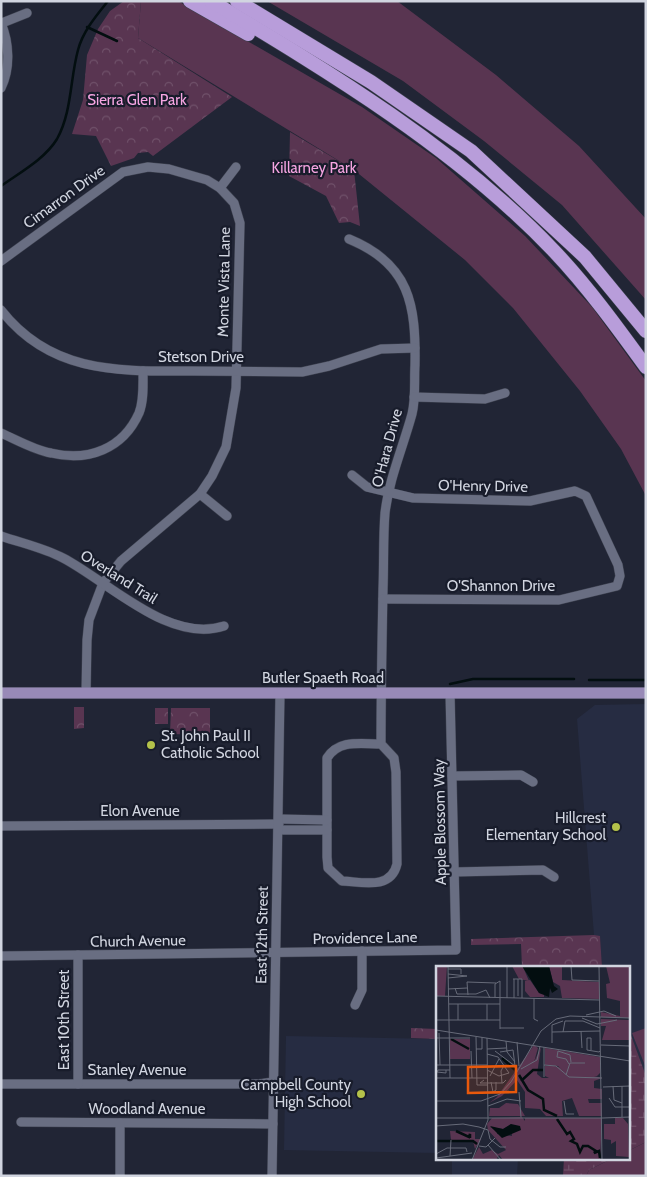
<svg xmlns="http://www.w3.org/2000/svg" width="647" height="1177" font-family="Cabin,sans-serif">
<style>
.built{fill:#262c42}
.green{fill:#593551}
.wetland{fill:url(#wetland-marsh)}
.park{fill:url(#park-crowns)}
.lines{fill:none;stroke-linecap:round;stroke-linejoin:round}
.stream{stroke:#030e10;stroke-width:2.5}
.minor-casing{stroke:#3e4250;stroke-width:10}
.major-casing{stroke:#3e4250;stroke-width:12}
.highway-casing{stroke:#3e4250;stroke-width:15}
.minor{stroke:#696e82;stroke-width:9}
.major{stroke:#988ab7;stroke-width:11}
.highway{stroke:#b89dda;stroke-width:14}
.poi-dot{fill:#b4c24a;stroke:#181c2b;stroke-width:2}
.labels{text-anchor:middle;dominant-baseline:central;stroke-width:4.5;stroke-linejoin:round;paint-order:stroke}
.park-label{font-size:15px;fill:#f6a5e2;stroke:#181c2b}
.street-label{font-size:15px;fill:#d1d5e0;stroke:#181c2b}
.poi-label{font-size:15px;fill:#d1d5e0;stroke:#181c2b;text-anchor:end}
.inset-river{fill:none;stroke:#030e10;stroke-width:2.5}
.inset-road{fill:none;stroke:#676b79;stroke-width:1}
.view{fill:#e8590c;fill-opacity:0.15;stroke:#e8590c;stroke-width:2.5}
.inset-edge{fill:none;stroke:#d1d5e0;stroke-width:2.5}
</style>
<defs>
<pattern id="wetland-marsh" width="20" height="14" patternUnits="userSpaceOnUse" patternTransform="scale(1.25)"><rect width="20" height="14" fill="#593551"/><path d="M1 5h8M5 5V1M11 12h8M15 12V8" fill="none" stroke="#70516a"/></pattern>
<pattern id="park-crowns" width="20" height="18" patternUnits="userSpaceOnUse" patternTransform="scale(1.25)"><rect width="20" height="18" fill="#593551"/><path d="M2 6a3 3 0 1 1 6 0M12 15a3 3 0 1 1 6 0" fill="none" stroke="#70516a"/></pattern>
</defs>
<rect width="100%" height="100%" fill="#212535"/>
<g class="built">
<path d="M646,704V1076L628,1027V967H602L600,937L594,935L577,719L595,705Z"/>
<path d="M286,1036L437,1039V1153L284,1150Z"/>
<path d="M452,1158H518L517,1176H452Z"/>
</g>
<g class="green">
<path d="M141,1H178L362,107L436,158L525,236L592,307L646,381V496L621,449L580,391L513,308L465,260L354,170L138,38Z"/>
<path d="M267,1H397L496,75L579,146L646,219V300L562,205L484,141L403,81Z"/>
<path d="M646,1028V1068L632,1033Z"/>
<path d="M646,1142V1176H586L589,1170L613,1158H628V1151Z"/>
</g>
<g class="wetland">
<path d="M628,1027L646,1076V1142L628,1151Z"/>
<path d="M564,1158H613L589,1170L586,1176H563Z"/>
</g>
<g class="park">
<path d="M124,1H141L138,38L232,97L153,156L148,152L138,153L134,158L111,166L96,136L72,134L83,100L87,55L98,29L110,11Z"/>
<path d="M290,132L354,170L360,226L350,222L339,223L326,196L289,176Z"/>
<path d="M74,707H84V728L74,729Z"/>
<rect x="155" y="708" width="13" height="16"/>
<path d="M171,708H210V735L170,734Z"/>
<path d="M594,935L600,936L602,967H522L521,944L471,945V939Z"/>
<path d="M411,1028L437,1029V1039L411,1038Z"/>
</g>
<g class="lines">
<g class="stream">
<path d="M87,27L117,41"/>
<path d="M1,186C19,173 45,159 57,139C72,112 70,79 78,50C83,31 96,16 108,1"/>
<path d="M589,680H646"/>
<path d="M450,684L473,679H574"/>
</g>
<defs>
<g id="minor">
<path d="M1,23C9,42 11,68 1,88"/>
<path d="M2,23L27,13"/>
<path d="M220,188L236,167"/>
<path d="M349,239C410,264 416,305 415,365C414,381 416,398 412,414C403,447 389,479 385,513C383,538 384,563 383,589C382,640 381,692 381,744L394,758L396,772L397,864C391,890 363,882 342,881L328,868L327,857V758C339,739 361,744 381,744"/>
<path d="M1,261L123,172L148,167L169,169L207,180L220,188L234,203L240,223L236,388L226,447L212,476L200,494L121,561L103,583L89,620L87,640L86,693"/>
<path d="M1,310C51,374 119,371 192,371C228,371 265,372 302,372L329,366L381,349L415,348"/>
<path d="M414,397L485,399L505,393"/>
<path d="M1,433C17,440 34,450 51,453C88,462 123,449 139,413C144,401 143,384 143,371"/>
<path d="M352,475L367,487L413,498L530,501L575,491L586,496L618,565L620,576L617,586L559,600L383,599"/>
<path d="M200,494L227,516"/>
<path d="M1,536C21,543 44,548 63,558C109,582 169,644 224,626"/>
<path d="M452,776L521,775L533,782"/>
<path d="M279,819L327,820"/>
<path d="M1,826L279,824"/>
<path d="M279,830H327"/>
<path d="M454,872L543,870L554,877"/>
<path d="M1,956L456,950L450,693"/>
<path d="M355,1005L362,990V951"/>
<path d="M1,1084H259L273,1082"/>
<path d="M78,1084V955"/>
<path d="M21,1122L273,1124"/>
<path d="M120,1176V1123"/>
<path d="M272,1176L280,694"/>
</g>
<path id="major" d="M1,693H646"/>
<g id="highway">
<path d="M190,1L248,34"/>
<path d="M211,1C331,73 457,149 554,251C588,287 617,327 646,367"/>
<path d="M237,1L371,82L471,151L585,257L646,331"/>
</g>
</defs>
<use href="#minor" class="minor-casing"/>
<use href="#major" class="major-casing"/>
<use href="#highway" class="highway-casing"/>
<use href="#minor" class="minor"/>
<use href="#major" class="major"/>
<use href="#highway" class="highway"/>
</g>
<g class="poi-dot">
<circle cx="151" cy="745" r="5"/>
<circle cx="616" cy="827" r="5"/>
<circle cx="361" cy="1094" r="5"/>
</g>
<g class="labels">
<g class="park-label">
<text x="137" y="100">Sierra Glen Park</text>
<text x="314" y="168">Killarney Park</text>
</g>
<g class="street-label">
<text transform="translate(64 197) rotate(-36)">Cimarron Drive</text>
<text transform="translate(224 282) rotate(-89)">Monte Vista Lane</text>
<text x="201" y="357">Stetson Drive</text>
<text transform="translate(387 448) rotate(-75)">O'Hara Drive</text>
<text transform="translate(483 486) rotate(1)">O'Henry Drive</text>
<text transform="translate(119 577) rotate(32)">Overland Trail</text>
<text x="501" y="586">O'Shannon Drive</text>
<text x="323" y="678">Butler Spaeth Road</text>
<text x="140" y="811">Elon Avenue</text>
<text transform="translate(440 822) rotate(-91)">Apple Blossom Way</text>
<text transform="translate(262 935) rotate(-89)">East 12th Street</text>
<text transform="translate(365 938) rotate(-1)">Providence Lane</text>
<text transform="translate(138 941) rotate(-1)">Church Avenue</text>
<text transform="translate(64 1020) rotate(-90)">East 10th Street</text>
<text x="137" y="1070">Stanley Avenue</text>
<text x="147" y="1109">Woodland Avenue</text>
</g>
<g class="poi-label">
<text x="161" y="736" text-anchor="start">St. John Paul II<tspan x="161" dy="17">Catholic School</tspan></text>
<text x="606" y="818">Hillcrest<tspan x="606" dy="17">Elementary School</tspan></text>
<text x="351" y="1085">Campbell County<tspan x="351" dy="17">High School</tspan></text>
</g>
</g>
<g transform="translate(436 966)">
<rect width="194" height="194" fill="#212535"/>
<path d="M76,0L87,1L93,15L83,13ZM113,0H126V14L163,16V33L126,32L124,20L117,16ZM170,0H194V52L165,51V46L184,50V35L171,32L170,18L174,17ZM165,53L194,54V74H166L170,60H165ZM14,73H34V93H14ZM98,79L102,82L98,96L105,81L101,108L106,112H113L109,110V100H118L166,112L158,115V122L166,123V133H152L153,137H166V150H143L136,132L126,135L127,150H110L104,143L89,142V126L81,114L66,130L53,137L61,131ZM70,137L82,138L89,150H53L54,142H63ZM86,151L89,155V194H67L63,189L60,194H36L43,181L47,188L56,184L62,188L70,184L52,164L51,158L56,152ZM75,158L76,170L61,168V165L54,161L67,163ZM128,152H166L164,194H128ZM179,152H187L192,158L193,191L180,190V175L175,178V174L168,173V158H179ZM14,165L39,166V173H45L39,183L37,175L15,174Z" fill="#593551" fill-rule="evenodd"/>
<path d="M94,14L103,27L108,28V31H94L89,25V15Z" fill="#593551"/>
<path d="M0,0H11L9,30H0ZM109,82L164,91V107L161,110L134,111L122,100L109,99ZM89,152H128V194H89Z" fill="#593551"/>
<path d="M86,0H113L118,20L122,23L116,27L114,22L113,31L103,27ZM75,158L84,160L85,164L66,172L54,160L67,163Z" fill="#030e10"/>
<path class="inset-river" d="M15,73L33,83M66,92L79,104M83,109L92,124L107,133L108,144L121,150M85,115L97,104H107M121,153L131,168L134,166L138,173L135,175L141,178L144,186L147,180H152L160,185L158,187L163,185L164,192M20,165L33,171L34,168V172M0,175H37L41,178"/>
<path class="inset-road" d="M12,0L14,112M135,0L136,14L163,15M163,0L166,194M12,3H25V8M12,8L31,10L12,12M77,13H86V32M19,22L21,28H40L50,24L54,32M12,23L31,22M32,29L31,16L60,17M0,30L164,34M82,30V13M59,32V18L64,15V63M71,32V0M78,32V13M98,32V53L102,55M13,38H64M22,38V54M51,38V54M150,49L168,45L180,50M146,52L161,58L181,54M0,54H64M64,62H88M0,64L194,95M145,65L146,82M116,66L164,65M127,66L129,55H147L164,62M3,67L4,99M40,71L41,119H52M0,72H34M70,75L71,86L79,96M81,76L83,100M116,77V59L127,55M165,79L194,80M108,81V111M40,83H46V71M51,83L70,82M155,84V72H151V84L163,86L164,85M35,85L36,112M59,85L79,100L77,84L64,86M51,88L62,91L73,107L63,110L51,104M133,98L130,93L121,91L122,85L134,89L135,96M0,99H51M108,99L120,100L133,111L166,112M85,103L101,94L104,80M10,104V107L1,106L2,104H14M130,109L134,97H149M54,110L63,93M0,112H52M48,114L44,117H67L70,114M55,116L57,126L60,124V116M66,117L65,105L68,99M177,120L178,134L186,137M186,120V151M167,121L194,120M83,126L85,151M173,132L179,141H194M0,135H45L64,128L75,116L105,65L120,53L134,50L194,52M128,135L130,148H138M52,140L71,133L85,135M0,152H167M167,152L194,151M0,160L27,158L43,161L52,164L54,173L64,181H70M52,179L65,194M43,180L50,181L59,172M0,188L11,182H30L31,186M14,190L15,174M0,192L36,187M36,194L52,154L51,72"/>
<path class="view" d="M80,100V126L32,127V101Z"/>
<rect width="194" height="194" class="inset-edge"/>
</g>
<rect width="647" height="1177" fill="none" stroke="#d1d5e0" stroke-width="5"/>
</svg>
